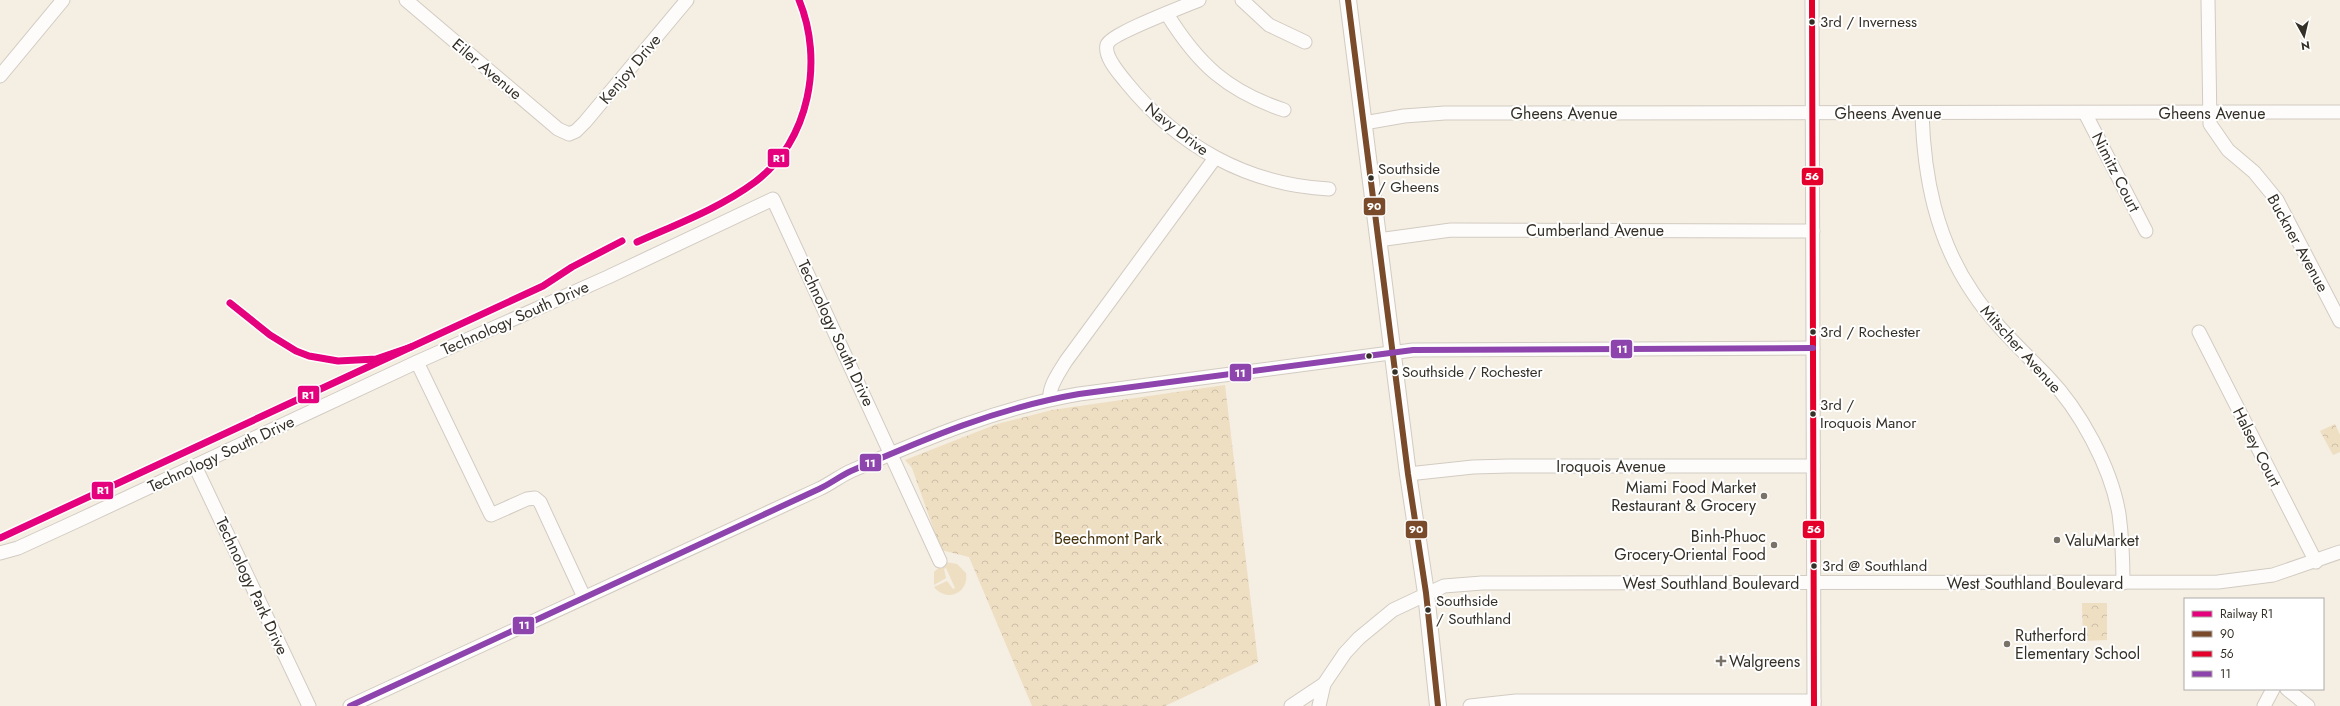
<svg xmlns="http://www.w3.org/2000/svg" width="2340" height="706" font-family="Jost,sans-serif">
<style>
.grass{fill:#eedec2}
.park{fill:url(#park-crowns)}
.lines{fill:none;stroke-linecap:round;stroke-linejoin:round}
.minor-casing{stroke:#d1cbc2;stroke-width:15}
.major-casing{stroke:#d1cbc2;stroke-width:18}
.minor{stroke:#fefcfb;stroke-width:13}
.major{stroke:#fefcfb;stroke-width:16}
.bus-1-casing{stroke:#fff;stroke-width:9}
.bus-2-casing{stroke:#fff;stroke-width:9}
.bus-3-casing{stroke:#fff;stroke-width:9}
.bus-1{stroke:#7a4b2a;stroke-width:6}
.bus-2{stroke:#e4002b;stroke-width:6}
.bus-3{stroke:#8e44ad;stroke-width:6}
.rail-1-casing{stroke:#fff;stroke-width:10}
.rail-1{stroke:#e5007d;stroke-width:7}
.bus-dot{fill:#353027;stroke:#fff;stroke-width:1.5}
.poi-dot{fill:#787268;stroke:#fff;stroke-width:1.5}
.labels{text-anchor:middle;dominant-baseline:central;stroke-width:4;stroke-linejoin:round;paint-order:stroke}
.bus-label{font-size:15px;fill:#353027;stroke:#fff;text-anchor:start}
.street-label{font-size:16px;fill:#353027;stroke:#fff}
.poi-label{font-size:16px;fill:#353027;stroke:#fff;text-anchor:start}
.park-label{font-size:16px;fill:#46330c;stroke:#fff}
.line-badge{stroke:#fff;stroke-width:1.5}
.badge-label{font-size:11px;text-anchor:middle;font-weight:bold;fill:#fff}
</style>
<defs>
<pattern id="park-crowns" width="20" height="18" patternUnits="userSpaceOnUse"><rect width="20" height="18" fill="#eedec2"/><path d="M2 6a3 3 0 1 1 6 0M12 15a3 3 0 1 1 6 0" fill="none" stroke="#cdbfa7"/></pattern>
</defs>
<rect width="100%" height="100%" fill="#f5eee2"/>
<path class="grass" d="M945,562L957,564L966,573C969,593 947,603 934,587L947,581L953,589L955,588L946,568L944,569L946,578L934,585V572Z"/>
<g class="park">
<path d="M1225,385L1258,662L1165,706H1032L969,557L941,550L912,468L905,460L997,424L1052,410Z"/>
<path d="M2335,424L2340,435V452L2333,455L2320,431Z"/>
<path d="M2082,603H2107V640L2083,641Z"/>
</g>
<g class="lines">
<defs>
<g id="minor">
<path d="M406,0L558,129L569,134L576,131L585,122L687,0"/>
<path d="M1199,0C1185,6 1110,34 1107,45C1104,57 1119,73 1126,82C1177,145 1247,185 1329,189"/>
<path d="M1242,0L1269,25L1305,42"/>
<path d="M1812,0L1814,706"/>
<path d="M2208,0L2210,124L2228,150L2254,172L2277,200L2340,321"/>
<path d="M1167,14C1198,64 1227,91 1284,110"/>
<path d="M0,76L63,0"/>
<path d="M1922,113C1924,177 1936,239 1973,293C1994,325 2021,349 2047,376C2080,410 2111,467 2119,514C2122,537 2123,560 2123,583"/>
<path d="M2085,113L2146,231"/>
<path d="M1364,123L1404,116L1445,113L2340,112"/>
<path d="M1378,240L1451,230L1813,231"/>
<path d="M2199,332L2316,562"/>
<path d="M417,362L491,515L527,499L535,498L540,502L584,597"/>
<path d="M1050,399C1048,387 1060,371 1066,361L1215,158"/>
<path d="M195,466L309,706"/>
<path d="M1408,474L1473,467L1509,466H1813"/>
<path d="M0,553L18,548L79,520L417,362L608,277L773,199L940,561"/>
<path d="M2287,689L2308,706"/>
<path d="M350,706L819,489C830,484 840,476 851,471C927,438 997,408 1079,394L1413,350L1813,348"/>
<path d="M1291,706L1324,684L1345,653L1359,638L1393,610L1444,586L1482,583L2218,582L2273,575L2340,552"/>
<path d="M1319,706L1324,684"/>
<path d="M1470,706L1516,701H1814"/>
<path d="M2264,706L2273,689"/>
</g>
<path id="major" d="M1348,0L1408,474L1426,593L1438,706"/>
</defs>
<use href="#minor" class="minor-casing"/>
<use href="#major" class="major-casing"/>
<use href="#minor" class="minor"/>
<use href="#major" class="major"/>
<defs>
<path id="bus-1" d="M1348,0L1408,474L1426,593L1438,706"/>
<path id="bus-2" d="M1812,0L1814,706"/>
<path id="bus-3" d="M350,706L819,489C830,484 840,476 851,471C927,438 997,408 1079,394L1413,350L1813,348"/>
</defs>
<use href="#bus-1" class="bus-1-casing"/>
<use href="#bus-2" class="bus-2-casing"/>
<use href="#bus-3" class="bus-3-casing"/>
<use href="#bus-1" class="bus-1"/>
<use href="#bus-2" class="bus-2"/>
<use href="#bus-3" class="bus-3"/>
<defs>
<g id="rail-1">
<path d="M637,242C677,224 720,208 755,182C810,141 824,60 799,0"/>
<path d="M230,303L270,335L296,351L309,356L338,361L376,359L411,347L543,286L572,267L622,241"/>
<path d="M0,538L411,347"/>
</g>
</defs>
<use href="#rail-1" class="rail-1-casing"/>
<use href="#rail-1" class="rail-1"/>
</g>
<g class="bus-dot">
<circle cx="1812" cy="22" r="3.5"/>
<circle cx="1371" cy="178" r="3.5"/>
<circle cx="1813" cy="332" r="3.5"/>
<circle cx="1369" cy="356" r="3.5"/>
<circle cx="1395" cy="372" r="3.5"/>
<circle cx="1813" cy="414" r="3.5"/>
<circle cx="1814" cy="566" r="3.5"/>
<circle cx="1428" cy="610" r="3.5"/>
</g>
<g class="poi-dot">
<circle cx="1764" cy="496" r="4"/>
<circle cx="2057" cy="540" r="4"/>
<circle cx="1774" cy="545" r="4"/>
<circle cx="2007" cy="644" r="4"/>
<path d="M1719 655h4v4h4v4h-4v4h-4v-4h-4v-4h4z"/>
</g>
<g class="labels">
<g class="bus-label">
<text x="1820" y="22">3rd / Inverness</text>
<text x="1378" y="169">Southside<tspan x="1378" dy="18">/ Gheens</tspan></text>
<text x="1820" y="332">3rd / Rochester</text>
<text x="1402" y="372">Southside / Rochester</text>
<text x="1820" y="405">3rd /<tspan x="1820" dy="18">Iroquois Manor</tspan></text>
<text x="1822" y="566">3rd @ Southland</text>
<text x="1436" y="601">Southside<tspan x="1436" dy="18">/ Southland</tspan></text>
</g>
<g class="street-label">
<text transform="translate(487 69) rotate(40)">Eiler Avenue</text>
<text transform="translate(630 69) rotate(-50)">Kenjoy Drive</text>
<text x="1564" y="113">Gheens Avenue</text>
<text x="1888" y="113">Gheens Avenue</text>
<text x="2212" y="113">Gheens Avenue</text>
<text transform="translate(1177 129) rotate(38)">Navy Drive</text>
<text transform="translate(2116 172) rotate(63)">Nimitz Court</text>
<text x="1595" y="230">Cumberland Avenue</text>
<text transform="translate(2298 243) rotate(61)">Buckner Avenue</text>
<text transform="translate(515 318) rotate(-24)">Technology South Drive</text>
<text transform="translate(836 333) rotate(65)">Technology South Drive</text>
<text transform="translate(2021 349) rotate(48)">Mitscher Avenue</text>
<text transform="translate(2257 447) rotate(63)">Halsey Court</text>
<text transform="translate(221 454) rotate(-25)">Technology South Drive</text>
<text x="1611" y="466">Iroquois Avenue</text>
<text x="1711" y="583">West Southland Boulevard</text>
<text x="2035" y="583">West Southland Boulevard</text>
<text transform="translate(252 586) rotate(65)">Technology Park Drive</text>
</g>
<g class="poi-label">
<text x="1756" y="487" text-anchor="end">Miami Food Market<tspan x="1756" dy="18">Restaurant &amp; Grocery</tspan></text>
<text x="1766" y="536" text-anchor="end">Binh-Phuoc<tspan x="1766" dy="18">Grocery-Oriental Food</tspan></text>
<text x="2065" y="540">ValuMarket</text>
<text x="2015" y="635">Rutherford<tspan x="2015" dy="18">Elementary School</tspan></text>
<text x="1729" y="661">Walgreens</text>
</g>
<g class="park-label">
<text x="1108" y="538">Beechmont Park</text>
</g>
</g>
<g class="line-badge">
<rect x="767" y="148" width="23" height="20" rx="4" fill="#e5007d"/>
<rect x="1801" y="167" width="23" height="19" rx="4" fill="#e4002b"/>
<rect x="1363" y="197" width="23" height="19" rx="4" fill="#7a4b2a"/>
<rect x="1610" y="339" width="23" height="20" rx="4" fill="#8e44ad"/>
<rect x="1229" y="363" width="23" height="19" rx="4" fill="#8e44ad"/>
<rect x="297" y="385" width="23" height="19" rx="4" fill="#e5007d"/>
<rect x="859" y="453" width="23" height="19" rx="4" fill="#8e44ad"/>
<rect x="91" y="481" width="23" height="19" rx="4" fill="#e5007d"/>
<rect x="1405" y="520" width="23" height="19" rx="4" fill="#7a4b2a"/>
<rect x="1802" y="520" width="23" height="19" rx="4" fill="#e4002b"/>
<rect x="512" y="616" width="23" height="19" rx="4" fill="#8e44ad"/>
</g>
<g class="badge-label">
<text x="779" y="162">R1</text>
<text x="1812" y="180">56</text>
<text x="1374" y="210">90</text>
<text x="1622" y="353">11</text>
<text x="1240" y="377">11</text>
<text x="308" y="399">R1</text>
<text x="870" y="467">11</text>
<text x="103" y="494">R1</text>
<text x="1416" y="533">90</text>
<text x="1814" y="533">56</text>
<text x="524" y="629">11</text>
</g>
<rect x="2184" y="598" width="140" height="92" fill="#ffffff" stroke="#aeaca9"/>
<rect x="2192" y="611" width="20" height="6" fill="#e5007d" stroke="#aeaca9"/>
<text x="2220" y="618" font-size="12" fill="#353027">Railway R1</text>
<rect x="2192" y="631" width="20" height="6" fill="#7a4b2a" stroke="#aeaca9"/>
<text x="2220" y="638" font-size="12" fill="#353027">90</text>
<rect x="2192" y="651" width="20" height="6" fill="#e4002b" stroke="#aeaca9"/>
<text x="2220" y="658" font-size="12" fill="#353027">56</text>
<rect x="2192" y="671" width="20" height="6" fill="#8e44ad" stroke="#aeaca9"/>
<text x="2220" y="678" font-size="12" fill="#353027">11</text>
<g transform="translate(2304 36) rotate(172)" stroke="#ffffff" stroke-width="3" paint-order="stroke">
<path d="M0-3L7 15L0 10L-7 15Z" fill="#353027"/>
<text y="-6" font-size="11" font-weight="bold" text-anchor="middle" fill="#353027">N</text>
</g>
</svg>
